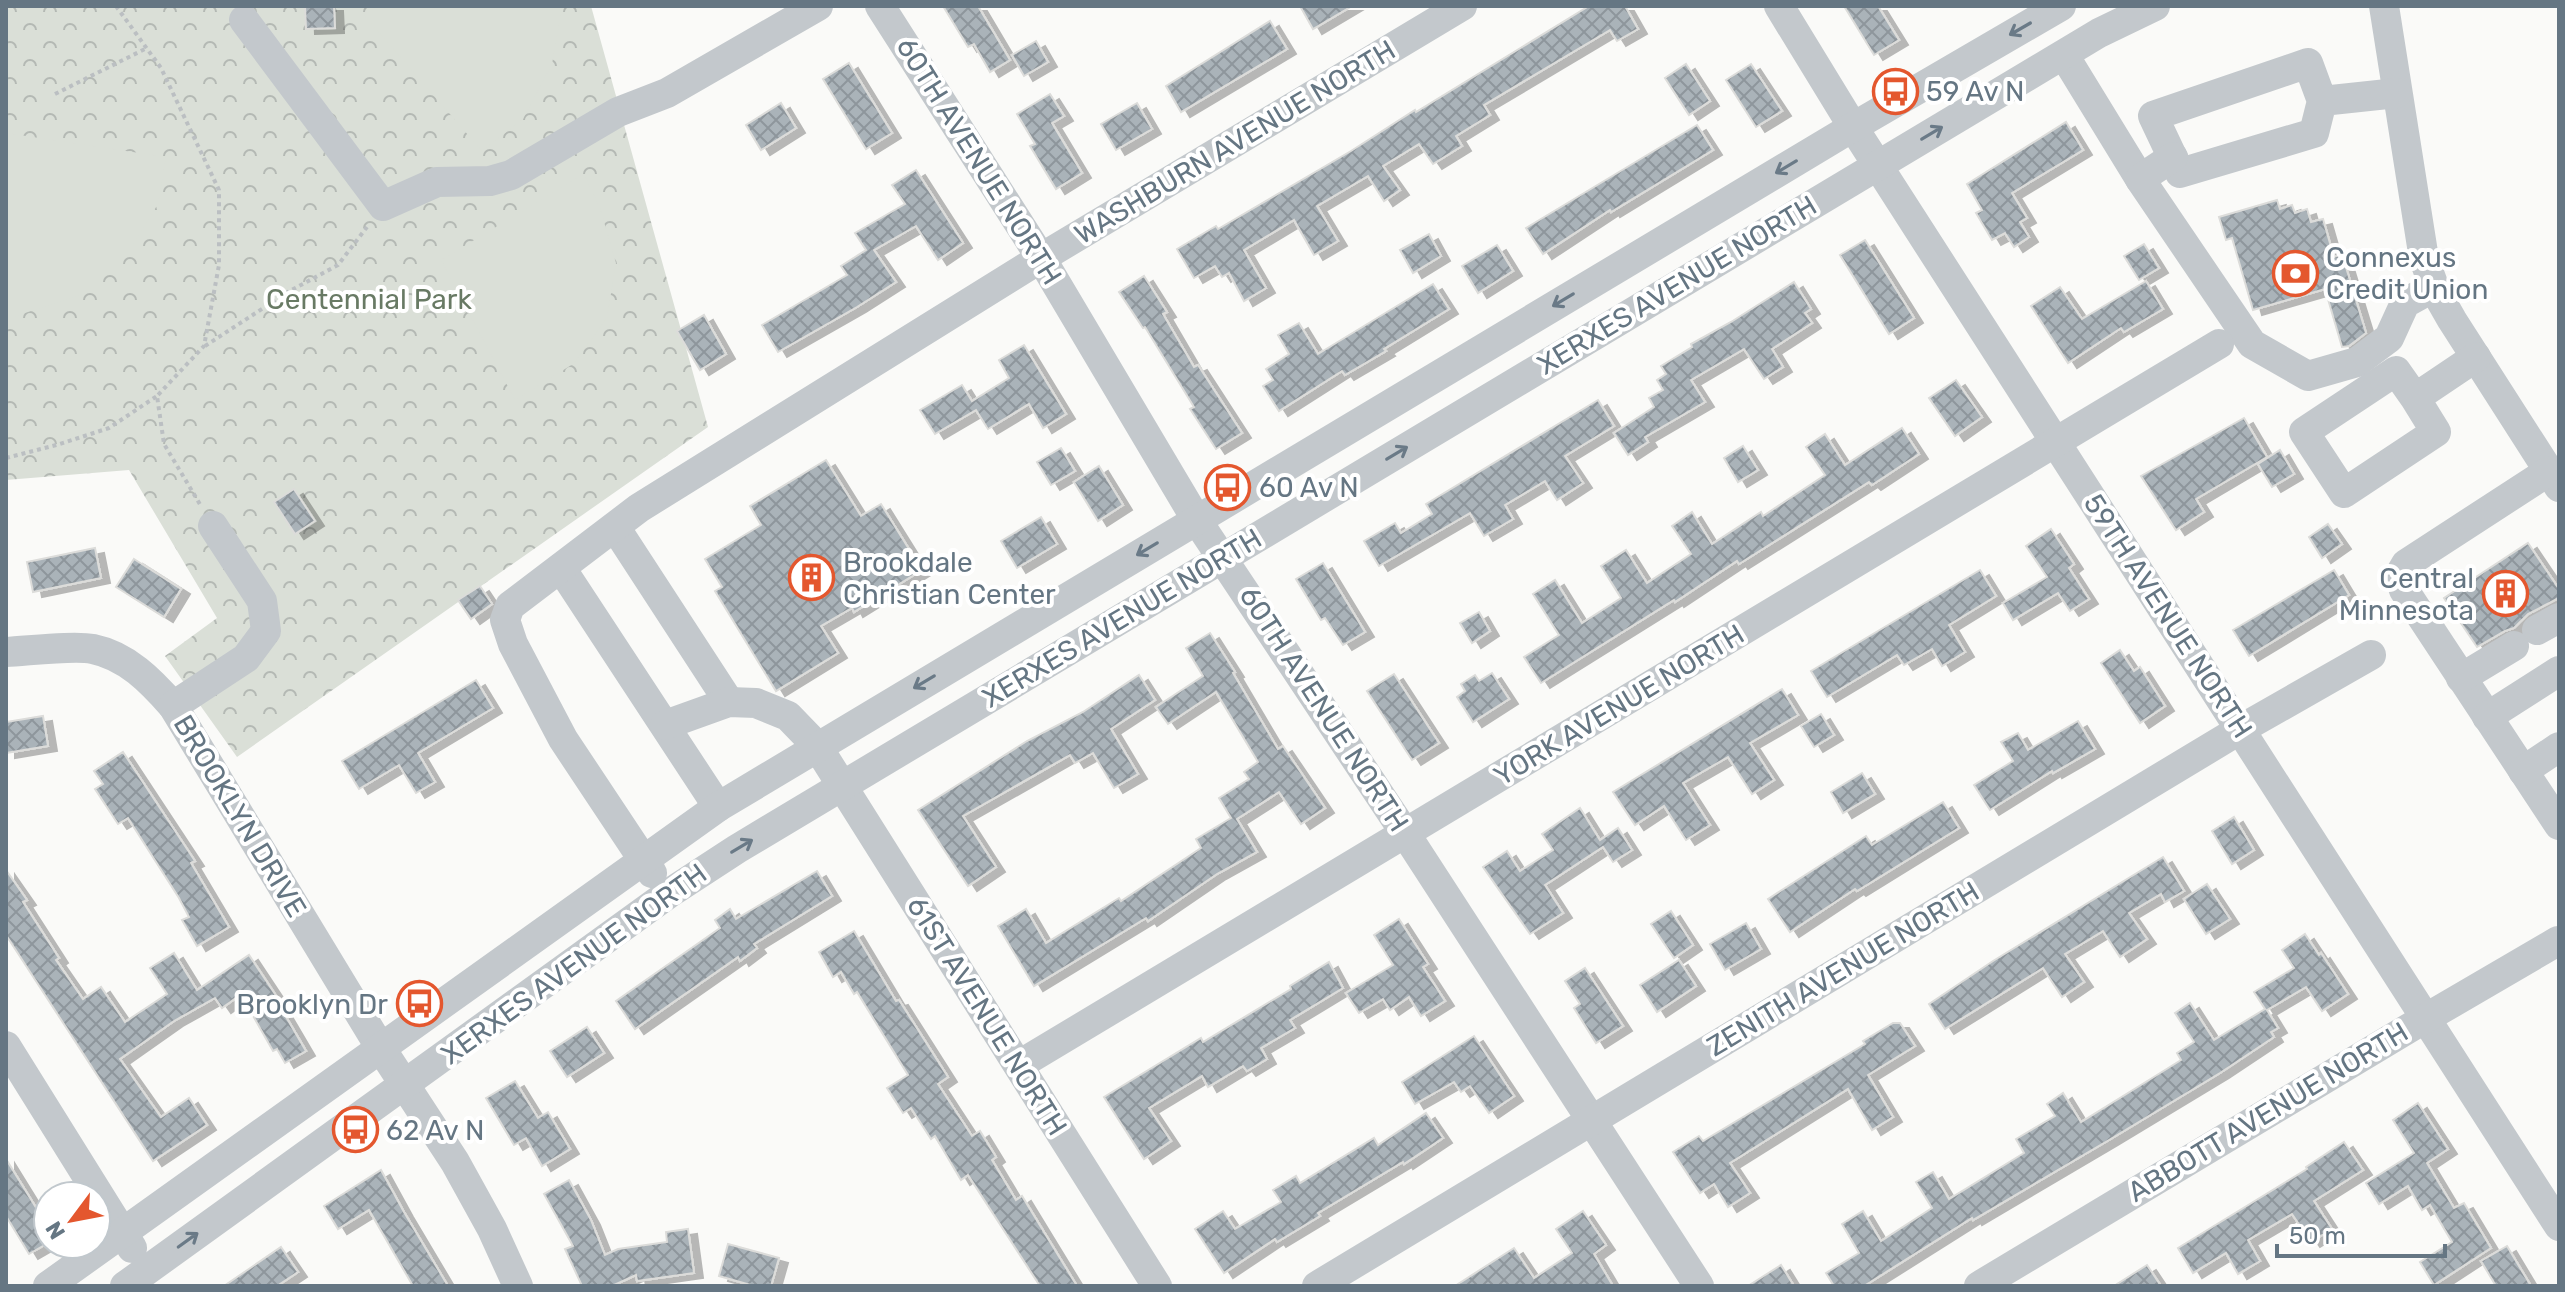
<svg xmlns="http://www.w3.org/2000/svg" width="2565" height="1292" font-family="Rubik,sans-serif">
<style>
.park{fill:url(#park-crowns)}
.garden{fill:#dadfd7}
.building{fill:url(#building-cross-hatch);stroke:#dcdcda;stroke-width:2;filter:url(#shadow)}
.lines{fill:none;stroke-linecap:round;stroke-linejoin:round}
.path{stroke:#bbbfc2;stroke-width:4;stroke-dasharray:4 4;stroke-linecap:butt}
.minor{stroke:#c3c8cc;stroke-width:30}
.oneway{stroke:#6a7a87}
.labels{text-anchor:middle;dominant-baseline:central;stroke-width:8;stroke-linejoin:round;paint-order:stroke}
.poi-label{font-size:28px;fill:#657683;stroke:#fff;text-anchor:start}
.street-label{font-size:28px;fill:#657683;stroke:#fff}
.park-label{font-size:28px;fill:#687a64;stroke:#fff}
</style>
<defs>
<pattern id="park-crowns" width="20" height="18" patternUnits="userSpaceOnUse" patternTransform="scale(2)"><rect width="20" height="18" fill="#dadfd7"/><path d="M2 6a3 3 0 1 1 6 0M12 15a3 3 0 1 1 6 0" fill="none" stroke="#b4b9b4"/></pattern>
<pattern id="building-cross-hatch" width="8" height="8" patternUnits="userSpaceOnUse" patternTransform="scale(2)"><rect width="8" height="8" fill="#aab3b9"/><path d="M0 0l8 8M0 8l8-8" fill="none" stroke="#8e969c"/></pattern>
<filter id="shadow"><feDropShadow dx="9" dy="5" stdDeviation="0" flood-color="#0004"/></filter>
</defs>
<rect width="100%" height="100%" fill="#fafaf8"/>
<path class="park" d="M6,6H591L708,427L237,757L165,656L217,618L129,470L6,480Z"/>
<g class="garden">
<path d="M372,6H562V8L552,64L523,119L482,151L363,14Z"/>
<path d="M6,133L166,157L158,204L133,244L88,292L13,317H6Z"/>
<path d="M584,174L600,208L616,263L607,318L573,364L515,400L441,260Z"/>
</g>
<g class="building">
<path d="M305,6H334L335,28L306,29Z"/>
<path d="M943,6H978L1010,60L990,72L974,44L968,47Z"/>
<path d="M1300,6H1352L1313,29Z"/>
<path d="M1589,6H1625L1638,29L1617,41L1610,30L1484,105L1490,115L1456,136L1462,146L1433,164L1419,144L1383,166L1400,190L1384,201L1368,176L1317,206L1338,241L1314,255L1294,220L1244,250L1266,288L1244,301L1229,273L1222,277L1215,266L1194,278L1177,249L1216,226L1218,229L1351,151L1415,110L1416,112Z"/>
<path d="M1844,6H1878L1899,40L1874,55Z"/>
<path d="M1270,21L1287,49L1181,112L1166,86Z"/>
<path d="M1036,41L1048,62L1024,76L1012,55Z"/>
<path d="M849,63L892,133L866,149L823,79Z"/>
<path d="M1686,64L1710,101L1689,115L1665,78Z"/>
<path d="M1751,64L1782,111L1756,127L1726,80Z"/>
<path d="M1050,94L1064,116L1052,123L1082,173L1056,189L1030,146L1035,144L1017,114Z"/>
<path d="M781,103L796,128L761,150L746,125Z"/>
<path d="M1137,103L1152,129L1116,150L1101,124Z"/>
<path d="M2066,122L2083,150L2012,193L2027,218L2020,222L2029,237L2014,247L2005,233L1992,240L1976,213L1982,210L1967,184Z"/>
<path d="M1697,125L1713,150L1611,212L1610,210L1543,254L1526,228Z"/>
<path d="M916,170L963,243L938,260L916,226L874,250L896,282L857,307L778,352L762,325L847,275L841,266L866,250L855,233L905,204L892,185Z"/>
<path d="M2277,200L2280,209L2292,205L2295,213L2307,209L2311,222L2323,219L2334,257L2342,254L2366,333L2349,346L2342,347L2325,289L2253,310L2232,238L2226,240L2219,217Z"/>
<path d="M1429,234L1441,256L1413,273L1400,250Z"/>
<path d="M1865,240L1914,318L1889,334L1840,255Z"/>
<path d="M2144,244L2159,268L2139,280L2124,256Z"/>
<path d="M1497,245L1513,271L1478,293L1462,266Z"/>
<path d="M1144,276L1167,312L1163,314L1194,367L1198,365L1242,433L1216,449L1190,409L1194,407L1145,327L1143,328L1119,292Z"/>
<path d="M2146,281L2163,309L2124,332L2121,328L2068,363L2031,306L2060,287L2082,319Z"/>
<path d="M1794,282L1811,309L1805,313L1812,323L1772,349L1783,367L1764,379L1744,349L1691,380L1705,402L1645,437L1648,442L1628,455L1614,433L1654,407L1649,398L1663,390L1657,380L1666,374L1661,366L1692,347L1691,344L1731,322Z"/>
<path d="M1433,284L1449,309L1384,349L1386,351L1345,375L1342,371L1279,411L1263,386L1273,380L1266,369L1289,354L1278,335L1299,323L1318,354Z"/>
<path d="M704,315L726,354L700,370L677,331Z"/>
<path d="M1024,345L1066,414L1043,428L1029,404L988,429L976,410L935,434L920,410L962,385L972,401L1009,378L999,360Z"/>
<path d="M1956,380L1982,417L1955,436L1929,398Z"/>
<path d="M1598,400L1614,426L1565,456L1583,483L1557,500L1545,481L1505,505L1513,519L1484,536L1470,513L1379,566L1364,541L1395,523L1401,533L1432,514L1426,504Z"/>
<path d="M2244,418L2267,457L2196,499L2204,512L2176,530L2141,476Z"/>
<path d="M1902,428L1919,454L1872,485L1869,482L1739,564L1737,561L1675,602L1674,600L1541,683L1524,657L1559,635L1533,594L1555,580L1582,623L1621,598L1601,566L1626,550L1647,583L1691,554L1672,526L1692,512L1712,544L1761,512L1763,516L1825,475L1806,447L1825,434L1845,465Z"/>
<path d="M1743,446L1758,470L1738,482L1724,458Z"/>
<path d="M1061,448L1075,471L1051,485L1037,462Z"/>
<path d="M2280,450L2294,474L2272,487L2258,464Z"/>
<path d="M826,460L861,516L881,504L922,570L854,612L852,608L821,626L838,653L776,691L715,591L722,587L705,559L761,525L750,506Z"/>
<path d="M1099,466L1123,505L1098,521L1074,482Z"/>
<path d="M294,489L315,521L295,534L274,502Z"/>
<path d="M1041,517L1057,544L1017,568L1001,541Z"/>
<path d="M2328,524L2342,544L2322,558L2309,537Z"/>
<path d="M2051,529L2074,564L2069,568L2089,599L2070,611L2058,593L2013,620L2003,603L2047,577L2026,546Z"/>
<path d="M2528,543L2559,589V598L2528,614L2514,628L2505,631L2477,647L2444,598Z"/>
<path d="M95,548L101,578L33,592L27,562Z"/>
<path d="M134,559L181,589L164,617L116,587Z"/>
<path d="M1323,563L1365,632L1343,645L1325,618L1321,620L1296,579Z"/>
<path d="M1980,570L1996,596L1949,625L1965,652L1942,666L1932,649L1904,665L1897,655L1827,697L1811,671Z"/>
<path d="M2334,570L2349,595L2249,656L2233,630Z"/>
<path d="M480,586L492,604L471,619L458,600Z"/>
<path d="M1479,612L1490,631L1472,643L1460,623Z"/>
<path d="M1210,633L1235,672L1233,673L1278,749L1283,746L1325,808L1301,824L1279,792L1237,819L1257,852L1217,874L1148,921L1146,918L1034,986L998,926L1026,909L1046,943L1119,898L1121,901L1201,848L1196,839L1231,818L1219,798L1249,779L1244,772L1258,762L1216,692L1168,724L1156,707L1203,676L1186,648Z"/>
<path d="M2120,650L2134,671L2140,667L2165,706L2140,723L2101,663Z"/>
<path d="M1492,673L1509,699L1473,722L1457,697L1465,691L1461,684L1475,675L1479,681Z"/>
<path d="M1394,674L1439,743L1412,760L1367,691Z"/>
<path d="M1139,675L1155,700L1111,729L1138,774L1114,788L1093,753L1075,763L1070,755L963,816L996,867L968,886L918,810L1027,741L1083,712Z"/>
<path d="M476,680L493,708L418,753L435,782L416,793L399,765L359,789L342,761Z"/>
<path d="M1782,689L1798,715L1750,743L1774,780L1752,794L1728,757L1683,783L1710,825L1686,840L1664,806L1635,825L1613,792Z"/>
<path d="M1821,714L1834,735L1814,747L1801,726Z"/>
<path d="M43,716L48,746L6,753V722Z"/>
<path d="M2078,721L2095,749L2053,773L2052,771L1990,810L1974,785L2013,761L2001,742L2018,733L2028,750Z"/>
<path d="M123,752L195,861L191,863L229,927L197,946L182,920L189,917L179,898L128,818L118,824L95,789L103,784L94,771Z"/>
<path d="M1862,773L1875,794L1843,813L1831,792Z"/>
<path d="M1943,802L1959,828L1857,891L1855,889L1790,932L1768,899L1866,836L1872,845Z"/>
<path d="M1580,808L1600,840L1618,828L1632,850L1613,862L1603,847L1545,885L1563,913L1530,934L1483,867L1507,851L1520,871L1553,850L1542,834Z"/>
<path d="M2234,817L2254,850L2232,864L2212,831Z"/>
<path d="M2163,857L2184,891L2165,902L2161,894L2129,913L2147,939L2120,957L2103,931L2065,954L2084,982L2062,997L2043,968L1945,1029L1929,1004L1993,961Z"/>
<path d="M6,870L27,900L23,902L59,958L56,960L83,999L101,987L125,1022L167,994L150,968L174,953L197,990L249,955L277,997L275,998L306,1051L285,1063L277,1049L273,1051L252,1014L248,1016L236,998L222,1008L215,998L174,1021L120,1059L161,1117L189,1098L207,1125L153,1161L6,935Z"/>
<path d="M817,871L832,896L754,944L757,948L740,961L738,957L635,1029L616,1001L720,928L715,920L730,909L736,919Z"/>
<path d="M2207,884L2230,919L2206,934L2184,899Z"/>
<path d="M1671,911L1693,945L1674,958L1651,924Z"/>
<path d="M1399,919L1428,964L1423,967L1445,1001L1421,1016L1409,997L1390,1010L1383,999L1359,1013L1346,993L1393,965L1374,935Z"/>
<path d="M1746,923L1761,949L1725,970L1710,944Z"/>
<path d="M854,931L896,1001L899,1000L948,1077L938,1084L972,1136L980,1131L996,1157L992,1160L1016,1200L1022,1196L1077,1286H1040L968,1175L961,1180L935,1136L931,1139L911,1108L903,1113L887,1088L908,1075L857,992L854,994L841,972L833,977L819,952Z"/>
<path d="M2305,934L2319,955L2321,953L2348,994L2322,1011L2306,987L2267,1010L2278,1028L2271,1032L2274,1037L2220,1073L2109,1140L1973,1220L1972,1218L1864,1286H1834L1826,1273L1859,1253L1842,1224L1863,1211L1881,1241L1932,1208L1916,1182L1933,1172L1949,1199L2024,1153L2016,1139L2055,1116L2047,1104L2063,1093L2081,1122L2157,1075L2181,1060L2177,1053L2194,1042L2175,1013L2190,1003L2214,1040L2265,1009L2254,992L2294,968L2282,950Z"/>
<path d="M1679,960L1696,986L1657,1012L1640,985Z"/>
<path d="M1329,962L1343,988L1290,1020L1295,1028L1261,1048L1267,1059L1247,1071L1243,1066L1208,1087L1202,1076L1149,1108L1171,1141L1144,1159L1104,1097L1201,1038L1203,1042L1291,989L1290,986Z"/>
<path d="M1585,968L1623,1026L1596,1043L1574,1008L1580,1004L1565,981Z"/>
<path d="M1893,1023H1900L1915,1046L1868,1075L1893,1117L1872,1130L1848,1089L1730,1163L1750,1193L1728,1207L1714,1184L1700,1193L1673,1152L1699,1136L1703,1141L1865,1044L1863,1041Z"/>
<path d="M587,1027L604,1053L567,1077L550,1051Z"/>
<path d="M1474,1036L1514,1096L1489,1113L1470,1086L1461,1092L1454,1082L1415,1104L1402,1082Z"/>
<path d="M515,1081L538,1118L548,1112L570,1149L542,1166L526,1138L514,1145L486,1098Z"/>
<path d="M2418,1103L2448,1149L2427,1163L2454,1208L2464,1203L2491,1248L2434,1285L2420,1262L2452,1242L2430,1205L2422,1210L2408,1186L2379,1204L2366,1183L2414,1153L2393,1120Z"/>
<path d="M1426,1113L1443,1138L1404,1164L1403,1162L1318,1213L1320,1216L1277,1242L1275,1239L1224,1273L1195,1229L1223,1211L1235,1229L1281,1202L1273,1190L1296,1176L1300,1183L1374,1138L1378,1145Z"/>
<path d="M2344,1142L2363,1170L2314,1201L2332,1229L2311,1242L2292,1214L2248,1240L2260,1261L2238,1274L2226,1253L2193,1273L2178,1248L2307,1169L2306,1167Z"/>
<path d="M6,1159L48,1227V1243L29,1254L6,1216Z"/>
<path d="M381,1170L404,1212L448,1286H413L369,1210L338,1229L324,1206Z"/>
<path d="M569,1180L591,1220L605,1255L618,1249L667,1242L666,1232L688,1229L694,1273L637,1281L636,1275L612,1286H582L565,1249L573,1246L544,1194Z"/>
<path d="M1583,1211L1606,1245L1594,1254L1613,1286H1455L1514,1248L1534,1278L1572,1253L1556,1229Z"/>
<path d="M728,1244L779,1258L771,1286H754L719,1276Z"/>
<path d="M2507,1246L2531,1286H2496L2481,1261Z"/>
<path d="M281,1247L298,1272L277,1286H224Z"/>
<path d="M1781,1265L1794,1286H1748Z"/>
<path d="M2147,1265L2161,1286H2114Z"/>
</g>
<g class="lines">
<g class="path">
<path d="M116,6L161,68L219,190V265L204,346L157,396L164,444L201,506"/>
<path d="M55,94L147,48"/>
<path d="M205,346L288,292L338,265L367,227"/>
<path d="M6,458L60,444L109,428L157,396"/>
</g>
<g class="minor">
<path d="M880,6L1041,258L1196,519L1405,833L1699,1286"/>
<path d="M1779,6L1853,127L2559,1226"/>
<path d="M2384,6L2424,259L2436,292L2452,320L2559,487"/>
<path d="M244,20L383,206L437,182L490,181L511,175L618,112L667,93L818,6"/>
<path d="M2064,55L2140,179"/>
<path d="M2322,101L2314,133L2180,173L2153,116L2308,63L2322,101L2397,93"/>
<path d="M2173,157L2140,179L2252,344L2308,376L2357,362L2389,338L2405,303L2434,287"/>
<path d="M2415,398L2436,432L2344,493L2304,432L2396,371L2415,398L2476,357"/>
<path d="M2549,471L2406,564L2399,576L2404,590L2559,825"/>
<path d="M615,527L729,702"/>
<path d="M561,568L718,807"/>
<path d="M2537,630L2559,618"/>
<path d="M6,652C28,651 74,645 93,649C127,656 151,681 173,706L380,1047L455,1162L492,1229L518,1286"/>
<path d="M2461,678L2514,646"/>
<path d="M173,706L246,658L266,631L262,601L213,526"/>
<path d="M2487,717L2559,671"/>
<path d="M665,725L729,702L756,703L788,716L817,746L1157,1286"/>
<path d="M2523,771L2559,747"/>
<path d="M652,873L563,739L513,644L505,620L510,606L639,508L1041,258L1462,6"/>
<path d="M6,1046L132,1248"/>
<path d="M1019,1065L2219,344"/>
<path d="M48,1286L718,807L1853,127L2061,6"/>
<path d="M125,1286L668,894L737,849L2099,33L2155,6"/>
<path d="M1317,1286L2241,729L2371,655"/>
<path d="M1979,1286L2426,1018L2558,941"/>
</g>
</g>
<defs><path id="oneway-shaft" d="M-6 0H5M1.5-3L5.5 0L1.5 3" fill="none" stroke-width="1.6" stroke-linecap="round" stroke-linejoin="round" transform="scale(2)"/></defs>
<g class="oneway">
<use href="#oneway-shaft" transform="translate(2020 29) rotate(150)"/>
<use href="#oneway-shaft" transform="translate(1932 133) rotate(-31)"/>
<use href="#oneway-shaft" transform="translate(1786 167) rotate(149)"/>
<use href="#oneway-shaft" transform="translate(1563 300) rotate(149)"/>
<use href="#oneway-shaft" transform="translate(1397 453) rotate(-31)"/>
<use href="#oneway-shaft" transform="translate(1147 549) rotate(149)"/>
<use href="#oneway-shaft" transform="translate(924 682) rotate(149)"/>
<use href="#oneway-shaft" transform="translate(742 846) rotate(-31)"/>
<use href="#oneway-shaft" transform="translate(188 1240) rotate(-36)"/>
</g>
<defs>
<symbol id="bus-ring" viewBox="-11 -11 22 22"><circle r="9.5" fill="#fff" stroke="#e4572e" stroke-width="1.5"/><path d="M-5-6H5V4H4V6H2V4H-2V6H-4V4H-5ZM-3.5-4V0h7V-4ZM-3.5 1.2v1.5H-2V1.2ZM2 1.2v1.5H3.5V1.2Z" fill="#e4572e"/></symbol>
<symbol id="bank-ring" viewBox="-11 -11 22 22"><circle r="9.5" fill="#fff" stroke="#e4572e" stroke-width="1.5"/><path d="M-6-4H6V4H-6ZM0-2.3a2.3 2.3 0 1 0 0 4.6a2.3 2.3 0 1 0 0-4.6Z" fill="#e4572e"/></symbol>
<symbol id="building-ring" viewBox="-11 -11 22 22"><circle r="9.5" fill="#fff" stroke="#e4572e" stroke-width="1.5"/><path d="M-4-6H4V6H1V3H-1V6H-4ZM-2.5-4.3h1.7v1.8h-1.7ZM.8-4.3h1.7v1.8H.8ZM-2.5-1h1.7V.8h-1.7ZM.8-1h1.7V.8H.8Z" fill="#e4572e"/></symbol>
</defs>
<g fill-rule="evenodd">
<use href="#bus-ring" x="1870" y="66" width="51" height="51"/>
<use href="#bank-ring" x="2270" y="248" width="51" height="51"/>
<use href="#bus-ring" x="1202" y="462" width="51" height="51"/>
<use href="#building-ring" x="786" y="552" width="51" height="51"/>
<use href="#building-ring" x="2480" y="568" width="51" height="51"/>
<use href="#bus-ring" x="394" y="978" width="51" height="51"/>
<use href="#bus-ring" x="330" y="1104" width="51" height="51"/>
</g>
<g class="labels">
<g class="poi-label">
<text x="1926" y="91">59 Av N</text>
<text x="2326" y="257">Connexus<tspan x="2326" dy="32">Credit Union</tspan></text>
<text x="1259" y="487">60 Av N</text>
<text x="843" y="562">Brookdale<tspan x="843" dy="32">Christian Center</tspan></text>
<text x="2474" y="578" text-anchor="end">Central<tspan x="2474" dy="32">Minnesota</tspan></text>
<text x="388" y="1004" text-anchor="end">Brooklyn Dr</text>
<text x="386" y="1130">62 Av N</text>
</g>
<g class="street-label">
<text transform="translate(1235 142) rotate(-31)">WASHBURN AVENUE NORTH</text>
<text transform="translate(979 161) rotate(58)">60TH AVENUE NORTH</text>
<text transform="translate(1677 285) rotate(-31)">XERXES AVENUE NORTH</text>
<text transform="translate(2168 616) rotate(57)">59TH AVENUE NORTH</text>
<text transform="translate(1122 618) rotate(-31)">XERXES AVENUE NORTH</text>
<text transform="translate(1619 705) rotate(-31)">YORK AVENUE NORTH</text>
<text transform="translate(1324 709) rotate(57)">60TH AVENUE NORTH</text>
<text transform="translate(240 816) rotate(59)">BROOKLYN DRIVE</text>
<text transform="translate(574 964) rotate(-36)">XERXES AVENUE NORTH</text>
<text transform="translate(1843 969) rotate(-31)">ZENITH AVENUE NORTH</text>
<text transform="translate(987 1016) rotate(58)">61ST AVENUE NORTH</text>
<text transform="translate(2268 1112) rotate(-31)">ABBOTT AVENUE NORTH</text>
</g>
<g class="park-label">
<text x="369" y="299">Centennial Park</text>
</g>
</g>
<rect width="2565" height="1292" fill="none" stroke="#657683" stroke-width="16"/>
<g transform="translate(72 1220) rotate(238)"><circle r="38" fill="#ffffff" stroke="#c1c8cd" stroke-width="2"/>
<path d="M0-6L14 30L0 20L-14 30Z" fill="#e4572e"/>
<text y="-12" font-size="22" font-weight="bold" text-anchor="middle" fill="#657683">N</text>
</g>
<path d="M2277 1244v12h168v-12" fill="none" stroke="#657683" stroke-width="4"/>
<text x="2289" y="1244" font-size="24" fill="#657683" stroke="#ffffff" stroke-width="6" paint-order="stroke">50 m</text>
</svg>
